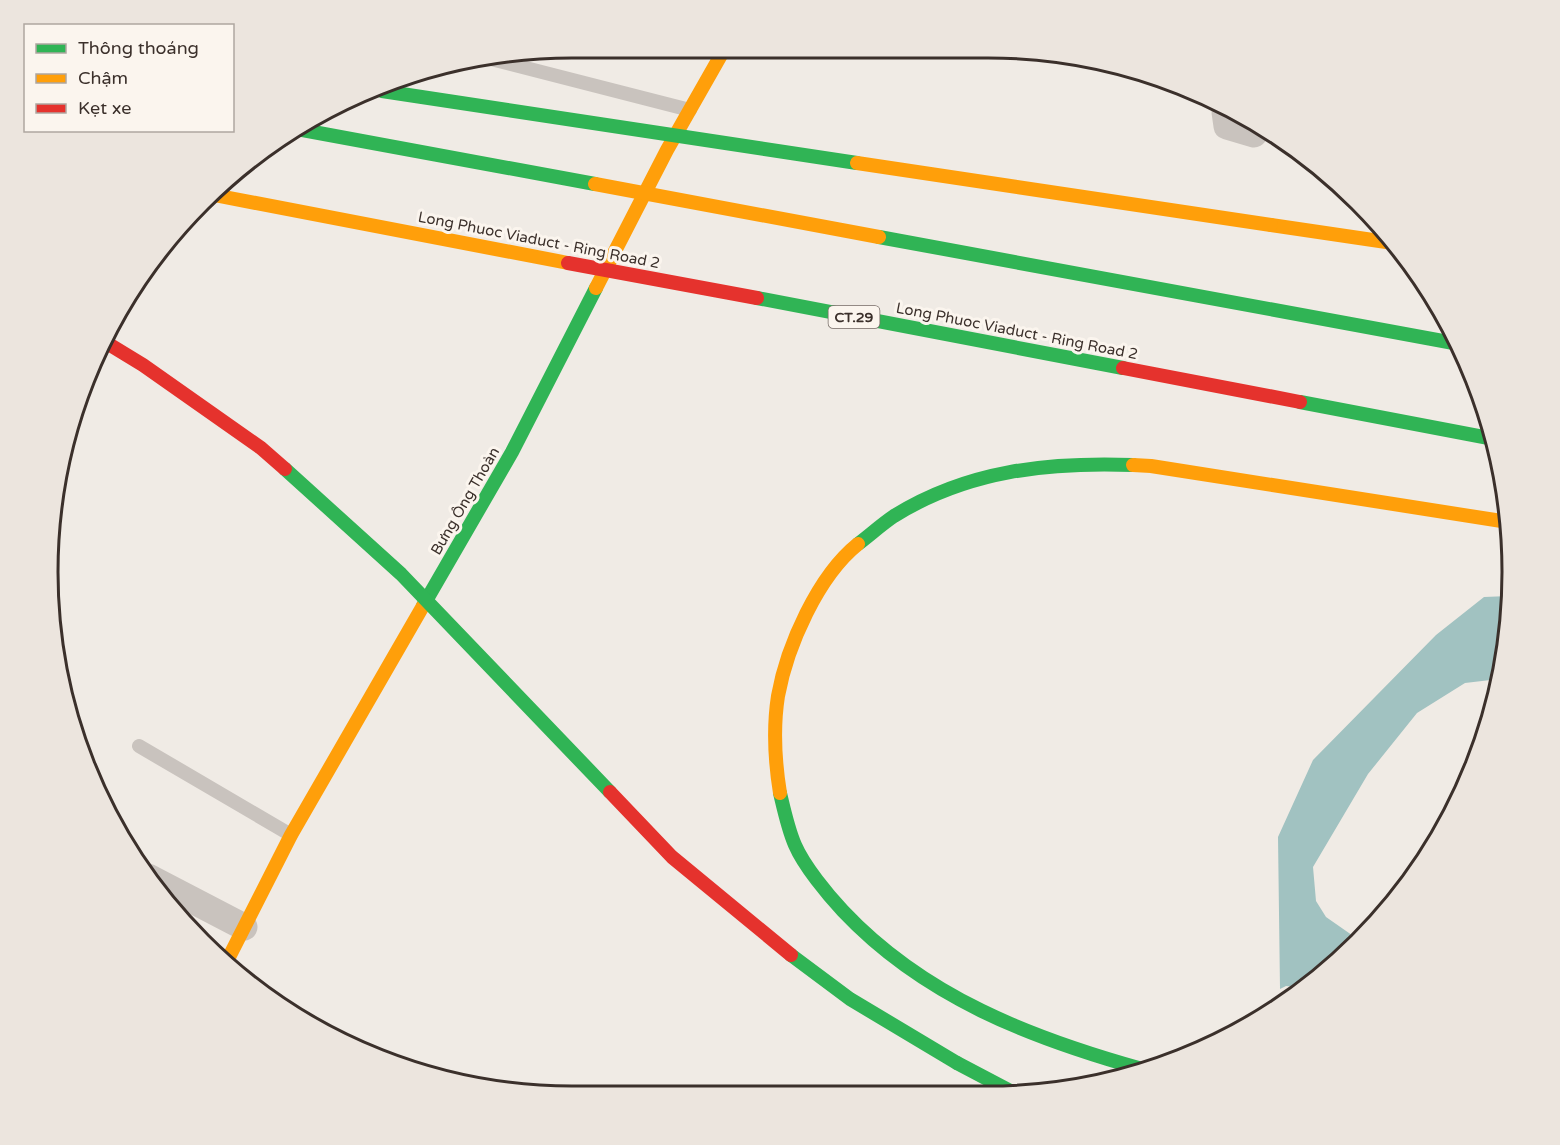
<svg xmlns="http://www.w3.org/2000/svg" width="1560" height="1145" font-family="'Varela Round',sans-serif">
<style>
.water{fill:#a1c2c1}
.lines{fill:none;stroke-linecap:round;stroke-linejoin:round}
.lane{stroke:#c9c3be;stroke-width:14}
.street{stroke:#c9c3be;stroke-width:27}
.fast{stroke:#30b455;stroke-width:14}
.slow{stroke:#ff9f0a;stroke-width:14}
.fast-bridge{stroke:#30b455;stroke-width:14}
.slow-bridge{stroke:#ff9f0a;stroke-width:14}
.jam-bridge{stroke:#e5322d;stroke-width:14}
.labels{text-anchor:middle;dominant-baseline:central;stroke-width:6;stroke-linejoin:round;paint-order:stroke}
.shield{fill:#fbf5ee;stroke:#756b66;stroke-width:1.5}
.shield-label{font-size:14px;font-weight:bold;fill:#3b302b}
.street-label{font-size:15px;fill:#3b302b;stroke:#fbf5ee}
.rim{fill:none;stroke:#3b302b;stroke-width:3}
</style>
<rect width="100%" height="100%" fill="#f0ebe5"/>
<path class="water" d="M1509,596L1508,641L1499,679L1465,683L1417,713L1368,774L1313,867L1316,901L1326,917L1359,940L1307,988L1286,986L1280,989L1278,837L1313,760L1436,635L1484,597Z"/>
<g class="lines">
<g class="lane">
<path d="M491,59L690,110"/>
<path d="M139,746L291,835"/>
</g>
<g class="street">
<path d="M1225,112L1227,126L1254,134"/>
<path d="M148,877L244,927"/>
</g>
<g class="fast">
<path d="M858,544C870,535 882,524 894,516C968,470 1049,462 1133,465"/>
<path d="M423,606L512,452L596,288"/>
<path d="M780,793C784,810 788,829 795,845C804,866 828,895 843,911C924,997 1031,1038 1142,1069"/>
<path d="M957,1063L1014,1093"/>
</g>
<g class="slow">
<path d="M1271,225L1393,243"/>
<path d="M596,288L667,150L725,48"/>
<path d="M1133,465L1151,466L1508,522"/>
<path d="M780,793C775,762 773,728 778,696C787,646 818,576 858,544"/>
<path d="M225,965L291,835L423,606"/>
</g>
<g class="fast-bridge">
<path d="M382,91L857,163"/>
<path d="M297,129L595,184"/>
<path d="M879,237L1459,344"/>
<path d="M757,298L1123,368"/>
<path d="M1300,402L1494,439"/>
<path d="M285,469L401,574L610,792"/>
<path d="M791,955L850,999L957,1063"/>
</g>
<g class="slow-bridge">
<path d="M857,163L1271,225"/>
<path d="M595,184L879,237"/>
<path d="M214,195L568,263"/>
</g>
<g class="jam-bridge">
<path d="M568,263L757,298"/>
<path d="M102,340L143,365L261,448L285,469"/>
<path d="M1123,368L1300,402"/>
<path d="M610,792L672,857L791,955"/>
</g>
</g>
<g class="labels">
<rect class="shield" x="828.5" y="306" width="51" height="22" rx="4.5"/>
<g class="shield-label">
<text x="854" y="317">CT.29</text>
</g>
<g class="street-label">
<text transform="translate(539 240) rotate(11)">Long Phuoc Viaduct - Ring Road 2</text>
<text transform="translate(1017 331) rotate(11)">Long Phuoc Viaduct - Ring Road 2</text>
<text transform="translate(465 501) rotate(-60)">Bưng Ông Thoàn</text>
</g>
</g>
<path d="M0 0H1560V1145H0ZM572 58H988A514 514 0 0 1 1502 572V572A514 514 0 0 1 988 1086H572A514 514 0 0 1 58 572V572A514 514 0 0 1 572 58Z" fill="#ece5de" fill-rule="evenodd"/>
<path class="rim" d="M572 58H988A514 514 0 0 1 1502 572V572A514 514 0 0 1 988 1086H572A514 514 0 0 1 58 572V572A514 514 0 0 1 572 58Z"/>
<rect x="24" y="24" width="210" height="108" fill="#fbf5ee" stroke="#aea6a0" stroke-width="1.5"/>
<rect x="36" y="44" width="30" height="9" fill="#30b455" stroke="#aea6a0" stroke-width="1.5"/>
<text x="78" y="54" font-size="18" fill="#3b302b">Thông thoáng</text>
<rect x="36" y="74" width="30" height="9" fill="#ff9f0a" stroke="#aea6a0" stroke-width="1.5"/>
<text x="78" y="84" font-size="18" fill="#3b302b">Chậm</text>
<rect x="36" y="104" width="30" height="9" fill="#e5322d" stroke="#aea6a0" stroke-width="1.5"/>
<text x="78" y="114" font-size="18" fill="#3b302b">Kẹt xe</text>
</svg>
